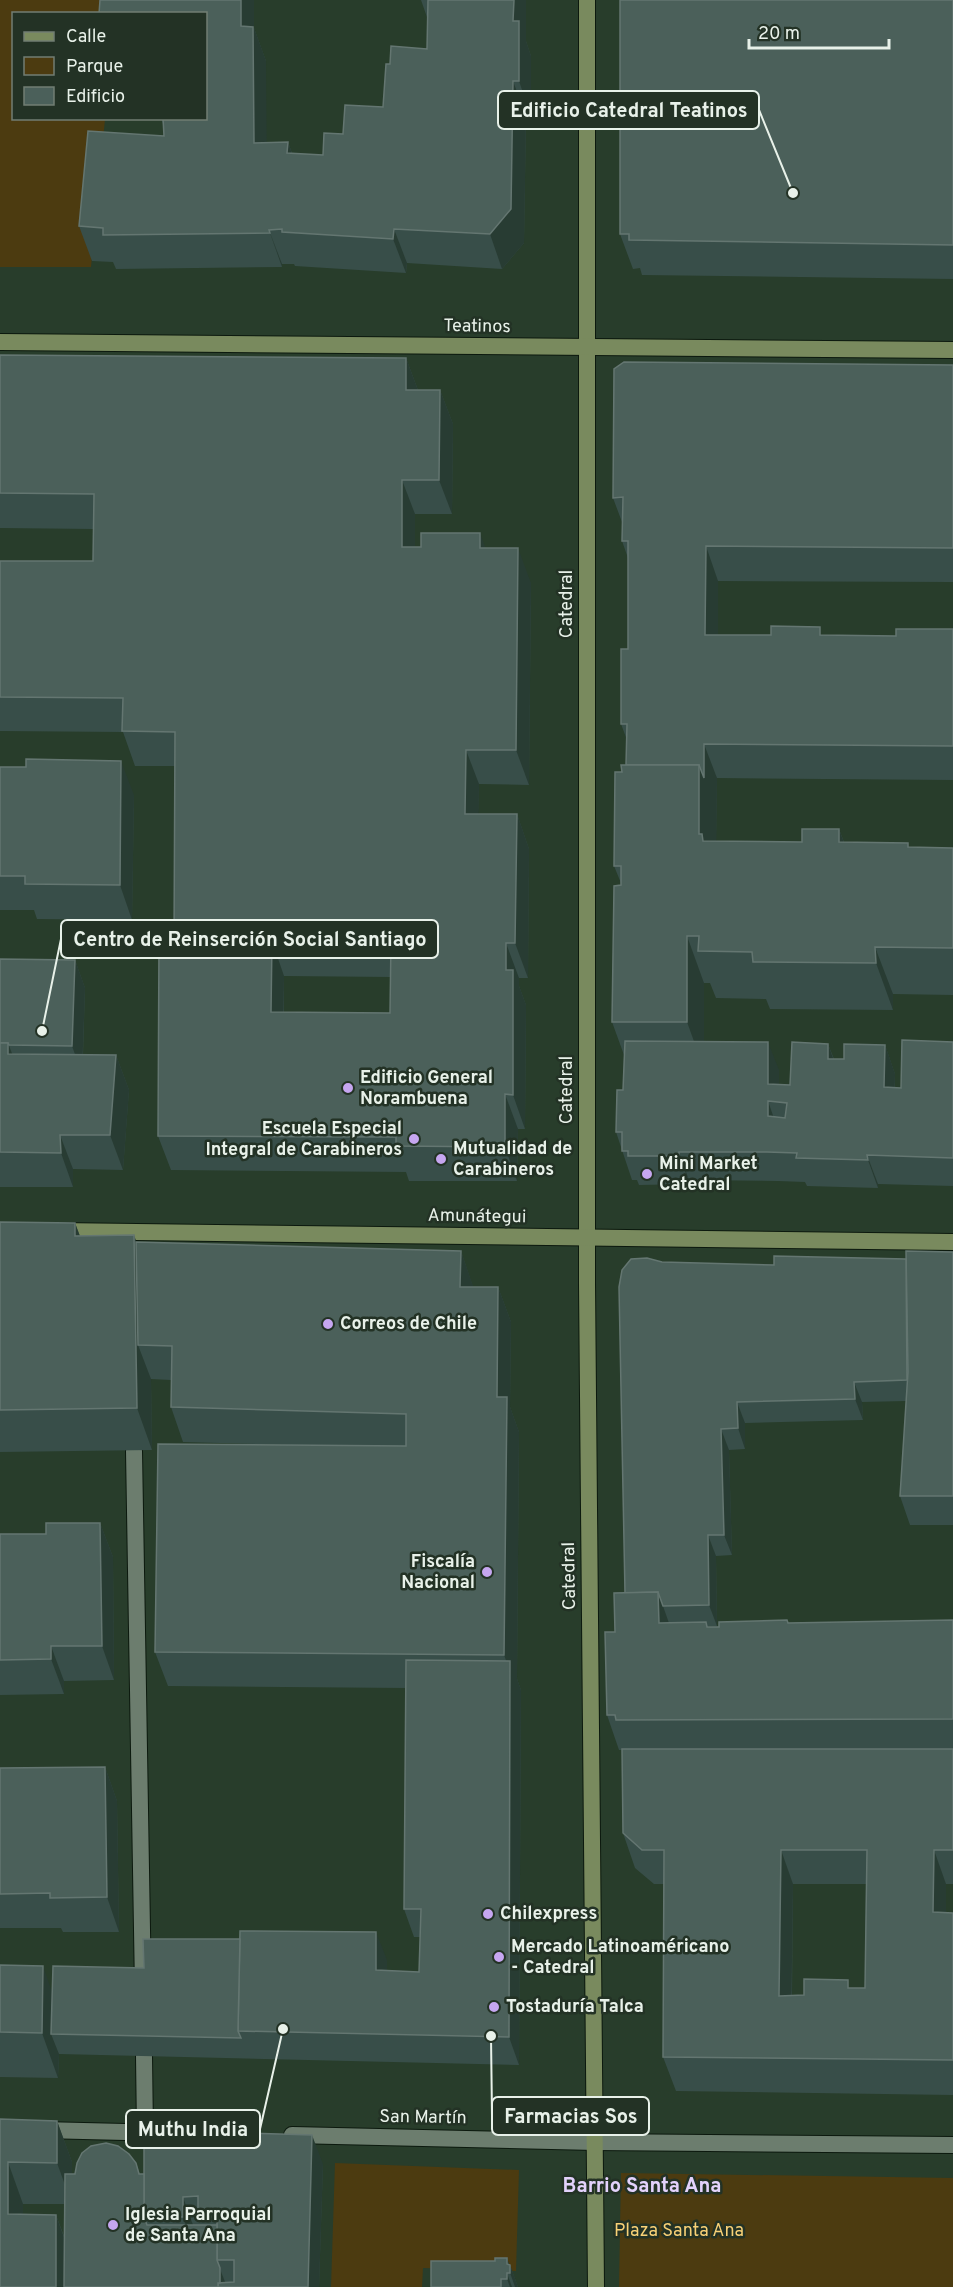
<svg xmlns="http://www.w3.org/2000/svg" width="953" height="2287" font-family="Overpass,sans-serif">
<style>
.built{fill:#283d2b;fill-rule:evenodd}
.green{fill:#4c3b10}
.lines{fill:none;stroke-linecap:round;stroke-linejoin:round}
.service-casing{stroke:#0c190e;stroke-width:18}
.tertiary-casing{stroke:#0c190e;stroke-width:18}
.secondary-casing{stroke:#0c190e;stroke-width:18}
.service{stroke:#6c7d6e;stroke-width:16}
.tertiary{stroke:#6c7d6e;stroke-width:16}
.secondary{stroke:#798a5e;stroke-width:16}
.wall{fill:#384e49;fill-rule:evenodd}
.shaded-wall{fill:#283c33}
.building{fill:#4b605a;stroke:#647671;stroke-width:1.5;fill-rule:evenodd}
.poi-dot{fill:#c6a6f0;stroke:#233225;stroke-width:2}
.labels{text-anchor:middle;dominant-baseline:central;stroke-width:5;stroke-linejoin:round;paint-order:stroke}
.street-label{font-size:18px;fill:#e8f1e9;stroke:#233225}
.poi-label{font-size:18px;font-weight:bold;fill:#e8f1e9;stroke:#233225;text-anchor:start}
.park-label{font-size:18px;fill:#f8d176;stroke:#233225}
.neighbourhood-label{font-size:20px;font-weight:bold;fill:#e3d2fc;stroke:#233225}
.leader{fill:none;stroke:#e8f1e9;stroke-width:2}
.callout-dot{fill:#e8f1e9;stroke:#233225;stroke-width:2}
.callout{fill:#233225;stroke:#e8f1e9;stroke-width:2}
.callout-label{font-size:20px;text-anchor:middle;font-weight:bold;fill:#e8f1e9}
</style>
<rect width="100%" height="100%" fill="#233225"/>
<path class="built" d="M0,0H953V2287H0ZM14,14H206V118H14Z"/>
<g class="green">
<path d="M0,0H116L114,13L14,14V118L105,119L91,267H0Z"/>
<path d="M335,2163L519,2170L516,2271L423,2268L422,2287H331Z"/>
<path d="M621,2173L953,2178V2287H619Z"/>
</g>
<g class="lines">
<defs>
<g id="service">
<path d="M134,1451L143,1989"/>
<path d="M144,2056L145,2132"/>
</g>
<g id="tertiary">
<path d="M0,2129L167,2133"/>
<path d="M292,2135L595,2142L953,2145"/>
</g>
<g id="secondary">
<path d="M587,0V1284L596,2287"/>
<path d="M0,342L953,350"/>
<path d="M57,1231L953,1242"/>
</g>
</defs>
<use href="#service" class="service-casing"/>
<use href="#tertiary" class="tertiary-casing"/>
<use href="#secondary" class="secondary-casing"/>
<use href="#service" class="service"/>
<use href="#tertiary" class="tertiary"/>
<use href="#secondary" class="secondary"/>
</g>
<g class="wall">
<path d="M421,0H526V41L531,56V116H526L524,243L502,269L407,263L406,273L295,266L294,264H282V267L116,269L113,262L92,261L79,226L164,136L163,124L161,118H206V14L254,28L266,61V142H288L292,153L323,155L343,134L383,107L390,64L427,49L428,20Z"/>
<path d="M953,0V279L642,275L640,268L633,269L620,234Z"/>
<path d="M0,355L406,358L418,390H440L453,424L452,514H415V547L486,548L531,583L529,785L479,784L478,814H517L529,849L528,978H519V986L526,1005L525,1129H518L517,1181H409L406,1172L171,1170L158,1136L174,941L175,766H135L123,732L0,731V561H93L94,529L0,528ZM284,976L391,977L390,1013L284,1012Z"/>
<path d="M953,365V582L718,581V635L896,636L953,629V780L717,778L716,841L802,842L839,829L844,842L909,847L953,848V995L893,994V1010L770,1009L766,999L716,998L710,983H704V1041L779,1070V1084L790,1085L828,1044L834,1059H844L885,1045L895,1074V1088H901L953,1042V1186L878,1184V1188L807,1186L805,1182L778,1181L689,1180L690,1184L639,1185L637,1180H632L616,1132L623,1090L624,1055L612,1022L621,885V883L614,866L622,772L626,765L627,740L621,724L628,649V558L622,541V522L613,498Z"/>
<path d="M0,767L134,795L132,920L37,919L34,910H0Z"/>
<path d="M0,959L75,960L85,988L83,1055H116L129,1090L123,1170L73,1169V1187H0Z"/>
<path d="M0,1222L75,1223L80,1236L136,1242L461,1251L473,1287H498L511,1322L510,1407L519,1432L517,1679L521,1690L519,2065L59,2054L58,2078L0,2077V1965L52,1992L144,1968L387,1960V1970L419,1972L420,1937H414L404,1909L406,1688L168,1686L155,1652L324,1446L183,1442L171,1407V1380L151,1379L152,1450L0,1452Z"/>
<path d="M953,1252V1525H910L900,1496L906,1401L862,1402L863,1420L745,1423V1449L729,1450L732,1555L716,1556L717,1626H708V1627L788,1623L953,1620V1884H946V1913H953V2095L676,2091L663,2057L664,1884H654L635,1868L623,1833L622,1750H619L607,1715L615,1632L625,1593L662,1262L774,1265L906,1259ZM793,1884H866L865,1988H851L804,1995H792Z"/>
<path d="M100,1523L113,1557L114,1680L64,1681V1694L0,1695V1534H46Z"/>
<path d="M105,1767L117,1801L119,1932H63L61,1928H0V1768Z"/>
<path d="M0,2119L57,2121L72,2162V2174L136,2163L140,2174L323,2164L319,2287H0ZM23,2204H64V2236L56,2215L23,2214Z"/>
<path d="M507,2258L509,2265H510L518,2287H431L495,2261Z"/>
</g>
<g class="shaded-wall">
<path d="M241,0H254V28L266,61L267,177L254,143L241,26Z"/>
<path d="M514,0H526V41L531,56V116L519,81L513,21Z"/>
<path d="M513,81L526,116L524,243L502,269L490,234Z"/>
<path d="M288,142L300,177L287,153Z"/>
<path d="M394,229L407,263L406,273L393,239Z"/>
<path d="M269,230L282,264V267L270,233Z"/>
<path d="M406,358L419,393L406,390Z"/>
<path d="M440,390L453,424L452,514L439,480Z"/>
<path d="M402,480L415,514V582L402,547Z"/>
<path d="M480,533L493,568L480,548Z"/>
<path d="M706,546L718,581V669L705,635Z"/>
<path d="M518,548L531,583L529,785L516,750Z"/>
<path d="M704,744L717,778L716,873L699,834V765Z"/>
<path d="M466,750L479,784L478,849L465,814Z"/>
<path d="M121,761L134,795L132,920L120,885Z"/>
<path d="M517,814L529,849L528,978L515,943Z"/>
<path d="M839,829L856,876L839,842Z"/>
<path d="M687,936L704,983V1069L687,1022Z"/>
<path d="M272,941L284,976L283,1047L271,1012Z"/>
<path d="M506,943L519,978V986L526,1005L525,1129L513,1095L506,970Z"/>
<path d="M875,947L893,994V1010L876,963Z"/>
<path d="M75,960L85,988L82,1074L72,1046Z"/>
<path d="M768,1042L779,1070V1102L768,1084Z"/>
<path d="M8,1043L21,1077L8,1054Z"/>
<path d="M828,1044L838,1072L828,1059Z"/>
<path d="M885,1045L895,1074L894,1116L884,1087Z"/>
<path d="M116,1055L129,1090L123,1170L110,1135Z"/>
<path d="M505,1094L518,1129L517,1181L505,1147Z"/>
<path d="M768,1101L778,1130L768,1116Z"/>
<path d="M60,1135L73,1169V1187L61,1153Z"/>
<path d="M679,1152L689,1180L690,1184L679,1156Z"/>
<path d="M867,1155L878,1184V1188L868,1160Z"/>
<path d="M75,1223L90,1264L75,1236Z"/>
<path d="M134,1235L149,1277L138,1345L151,1379L152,1450L137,1408Z"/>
<path d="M461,1251L473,1286V1321L460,1287Z"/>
<path d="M498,1287L511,1322L510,1407L519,1432L517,1679L521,1690L519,2065L509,2037L510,1671L504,1655L497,1397Z"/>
<path d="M854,1382L862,1402L863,1420L855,1399Z"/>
<path d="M737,1402L745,1423V1449L738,1428Z"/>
<path d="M721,1429L729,1450L732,1555L724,1535Z"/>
<path d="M100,1523L113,1557L114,1680L102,1646Z"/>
<path d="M708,1535L716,1556L717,1626L709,1605Z"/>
<path d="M658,1592L670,1626L659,1623Z"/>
<path d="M51,1646L64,1681V1694L51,1659Z"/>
<path d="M105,1767L117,1801L119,1932L107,1897Z"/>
<path d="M781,1850L793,1884L791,2030L779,1996Z"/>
<path d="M934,1850L946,1884V1947L933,1912Z"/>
<path d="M376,1932L387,1960V1998L376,1970Z"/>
<path d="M43,1966L59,2012L51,2034L59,2054L58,2078L42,2033Z"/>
<path d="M57,2121L72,2162V2204L57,2163Z"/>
<path d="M312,2135L323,2164L319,2287H308Z"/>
<path d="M8,2162L23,2204V2256L8,2214Z"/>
<path d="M183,2197L193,2225V2245L183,2217Z"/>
<path d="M56,2215L71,2257V2287H56Z"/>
<path d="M507,2258L510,2267V2265L518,2287H515L507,2264Z"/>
<path d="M220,2269L227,2287H220Z"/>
<path d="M507,2273L512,2287H510L507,2279Z"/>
</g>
<g class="building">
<path d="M100,0H241V26L253,27L254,143L288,142L287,153L323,155L324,133L343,134L345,105L383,107L386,64H390L391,46L427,49L428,0H514L513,21H519V81H513L511,209L490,234L394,229L393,239L282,232V229L269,230L270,233L103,235V228L79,226L88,131L164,136L163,118H206V14H99Z"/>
<path d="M620,0H953V245L629,240V234H620Z"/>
<path d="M0,355L406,358V390H440L439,480H402V547H421V533H480V548H518L516,750H466L465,814H517L515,943H506V970H513V1095L505,1094V1147L396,1146V1137L158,1136L159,941H174L175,732L122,731L123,698L0,697V561H93L94,494L0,493ZM272,941L391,942L390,1013L271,1012Z"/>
<path d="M624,362L953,365V548L706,546L705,635H771V626L820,627V635L896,636V629H953V746L704,744V778L699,765H626L627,724H621V649H628V541H622L623,497L613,498L614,369Z"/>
<path d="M26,759L121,761L120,885L25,884V876H0V767H26Z"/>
<path d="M621,765H699V834H702L703,841L802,842V829H839V842L908,843V847L953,848V948L875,947L876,963L753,962L752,952L698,951L699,936H687V1022H612L614,886L621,885V866H614L615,772H622Z"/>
<path d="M0,959L75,960L72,1046L9,1045L8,1043H0Z"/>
<path d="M902,1040L953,1042V1158L867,1155L868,1160L796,1158L797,1153L767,1152H679V1156H628V1151H622V1132H616L617,1090H623L625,1041L768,1042V1084L790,1085L792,1042L828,1044V1059H844V1044L885,1045L884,1087L901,1088ZM768,1101L787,1103L785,1118L768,1116Z"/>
<path d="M0,1043H8V1054L116,1055L110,1135H60L61,1153L0,1152Z"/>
<path d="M0,1222L75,1223V1236L134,1235L137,1408L0,1410Z"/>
<path d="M136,1242L461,1251L460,1287H498L497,1397H507L504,1655L155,1652L158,1444L406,1446V1414L171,1407L172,1346L138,1345Z"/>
<path d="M906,1251L953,1252V1496H900L908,1372Z"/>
<path d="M774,1256L906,1259L907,1380L854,1382L855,1399L737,1402L738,1428L721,1429L724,1535H708L709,1605L663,1606L658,1592L625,1593L619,1287L622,1270L631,1259L647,1258L662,1262L774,1265Z"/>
<path d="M46,1523H100L102,1646H51V1659L0,1660V1534H46Z"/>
<path d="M658,1592L659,1623L706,1622L707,1627H719V1622L787,1620L788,1623L953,1620V1719L616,1720L615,1715H607L605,1632H615L614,1593Z"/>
<path d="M406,1660L510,1661L509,2037L238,2031L240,1931L376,1932V1970L419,1972L421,1909H404Z"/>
<path d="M622,1749H953V1850H934L933,1912L953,1913V2060L663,2057L664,1850H642L623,1833ZM781,1850H867L865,1988H848V1980L804,1979V1995L779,1996Z"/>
<path d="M105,1767L107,1897L50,1898V1893L0,1894V1768Z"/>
<path d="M143,1939H240L238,2031L241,2038L51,2034L53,1966L144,1968Z"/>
<path d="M0,1965L43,1966L42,2033L0,2032Z"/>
<path d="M0,2119L57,2121V2163L8,2162V2214L56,2215V2287H0Z"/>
<path d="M144,2130L312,2135L308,2287H218V2283L234,2282V2260H217V2217H198V2196L183,2197V2217H144Z"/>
<path d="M106,2143L118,2146L129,2154L136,2163L139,2174H144V2217L147,2225H217V2260L220,2268V2283H218V2287H64L65,2174H75L77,2163L82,2153L91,2146Z"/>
<path d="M495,2258H507V2264L510,2265V2273H507V2279H501V2287H431V2261H495Z"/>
</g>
<g class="poi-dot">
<circle cx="348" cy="1088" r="6"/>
<circle cx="414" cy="1139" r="6"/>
<circle cx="441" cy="1159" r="6"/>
<circle cx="647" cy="1174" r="6"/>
<circle cx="328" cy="1324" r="6"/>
<circle cx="487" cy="1572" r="6"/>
<circle cx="488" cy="1914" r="6"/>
<circle cx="499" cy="1957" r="6"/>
<circle cx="494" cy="2007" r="6"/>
<circle cx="113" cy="2225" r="6"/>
</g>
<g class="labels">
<g class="street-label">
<text transform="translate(477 327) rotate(1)">Teatinos</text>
<text transform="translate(567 604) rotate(-90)">Catedral</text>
<text transform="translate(567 1090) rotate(-90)">Catedral</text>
<text transform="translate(477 1217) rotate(1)">Amunátegui</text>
<text transform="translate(570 1576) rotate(-91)">Catedral</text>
<text transform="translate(423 2118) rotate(1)">San Martín</text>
</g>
<g class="poi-label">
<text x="360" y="1078">Edificio General<tspan x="360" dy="21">Norambuena</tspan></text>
<text x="402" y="1129" text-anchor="end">Escuela Especial<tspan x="402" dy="21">Integral de Carabineros</tspan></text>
<text x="453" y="1149">Mutualidad de<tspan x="453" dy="21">Carabineros</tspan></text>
<text x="659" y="1164">Mini Market<tspan x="659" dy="21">Catedral</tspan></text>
<text x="340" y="1324">Correos de Chile</text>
<text x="475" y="1562" text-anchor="end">Fiscalía<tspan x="475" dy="21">Nacional</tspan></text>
<text x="500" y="1914">Chilexpress</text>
<text x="511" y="1947">Mercado Latinoaméricano<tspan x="511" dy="21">- Catedral</tspan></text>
<text x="506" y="2007">Tostaduría Talca</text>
<text x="125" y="2215">Iglesia Parroquial<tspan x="125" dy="21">de Santa Ana</tspan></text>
</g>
<g class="park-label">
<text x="679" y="2231">Plaza Santa Ana</text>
</g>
<g class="neighbourhood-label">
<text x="642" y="2187">Barrio Santa Ana</text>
</g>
</g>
<path class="leader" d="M793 193L759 110M42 1031L61 939M491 2036L492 2116M283 2029L260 2129"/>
<g class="callout-dot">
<circle cx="793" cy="193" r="6"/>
<circle cx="42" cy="1031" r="6"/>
<circle cx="491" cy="2036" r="6"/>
<circle cx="283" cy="2029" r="6"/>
</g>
<g class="callout">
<rect x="498" y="91" width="261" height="38" rx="6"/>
<rect x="61" y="920" width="377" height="38" rx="6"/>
<rect x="492" y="2097" width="157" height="38" rx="6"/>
<rect x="126" y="2110" width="134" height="38" rx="6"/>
</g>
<g class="callout-label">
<text x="629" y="117">Edificio Catedral Teatinos</text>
<text x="250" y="946">Centro de Reinserción Social Santiago</text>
<text x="571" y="2123">Farmacias Sos</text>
<text x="193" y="2136">Muthu India</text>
</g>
<rect x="12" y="12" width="195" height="108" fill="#233225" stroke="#727e73" stroke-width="1.5"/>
<rect x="24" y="32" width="30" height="9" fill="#798a5e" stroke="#727e73" stroke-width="1.5"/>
<text x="66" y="42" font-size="18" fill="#e8f1e9">Calle</text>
<rect x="24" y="57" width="30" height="18" fill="#4c3b10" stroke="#727e73" stroke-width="1.5"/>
<text x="66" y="72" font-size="18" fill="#e8f1e9">Parque</text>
<rect x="24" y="87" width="30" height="18" fill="#4b605a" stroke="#727e73" stroke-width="1.5"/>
<text x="66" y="102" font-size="18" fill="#e8f1e9">Edificio</text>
<path d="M749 39v9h140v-9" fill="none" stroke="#e8f1e9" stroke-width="3"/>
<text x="758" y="39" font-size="18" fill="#e8f1e9" stroke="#233225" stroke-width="4.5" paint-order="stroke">20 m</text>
</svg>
